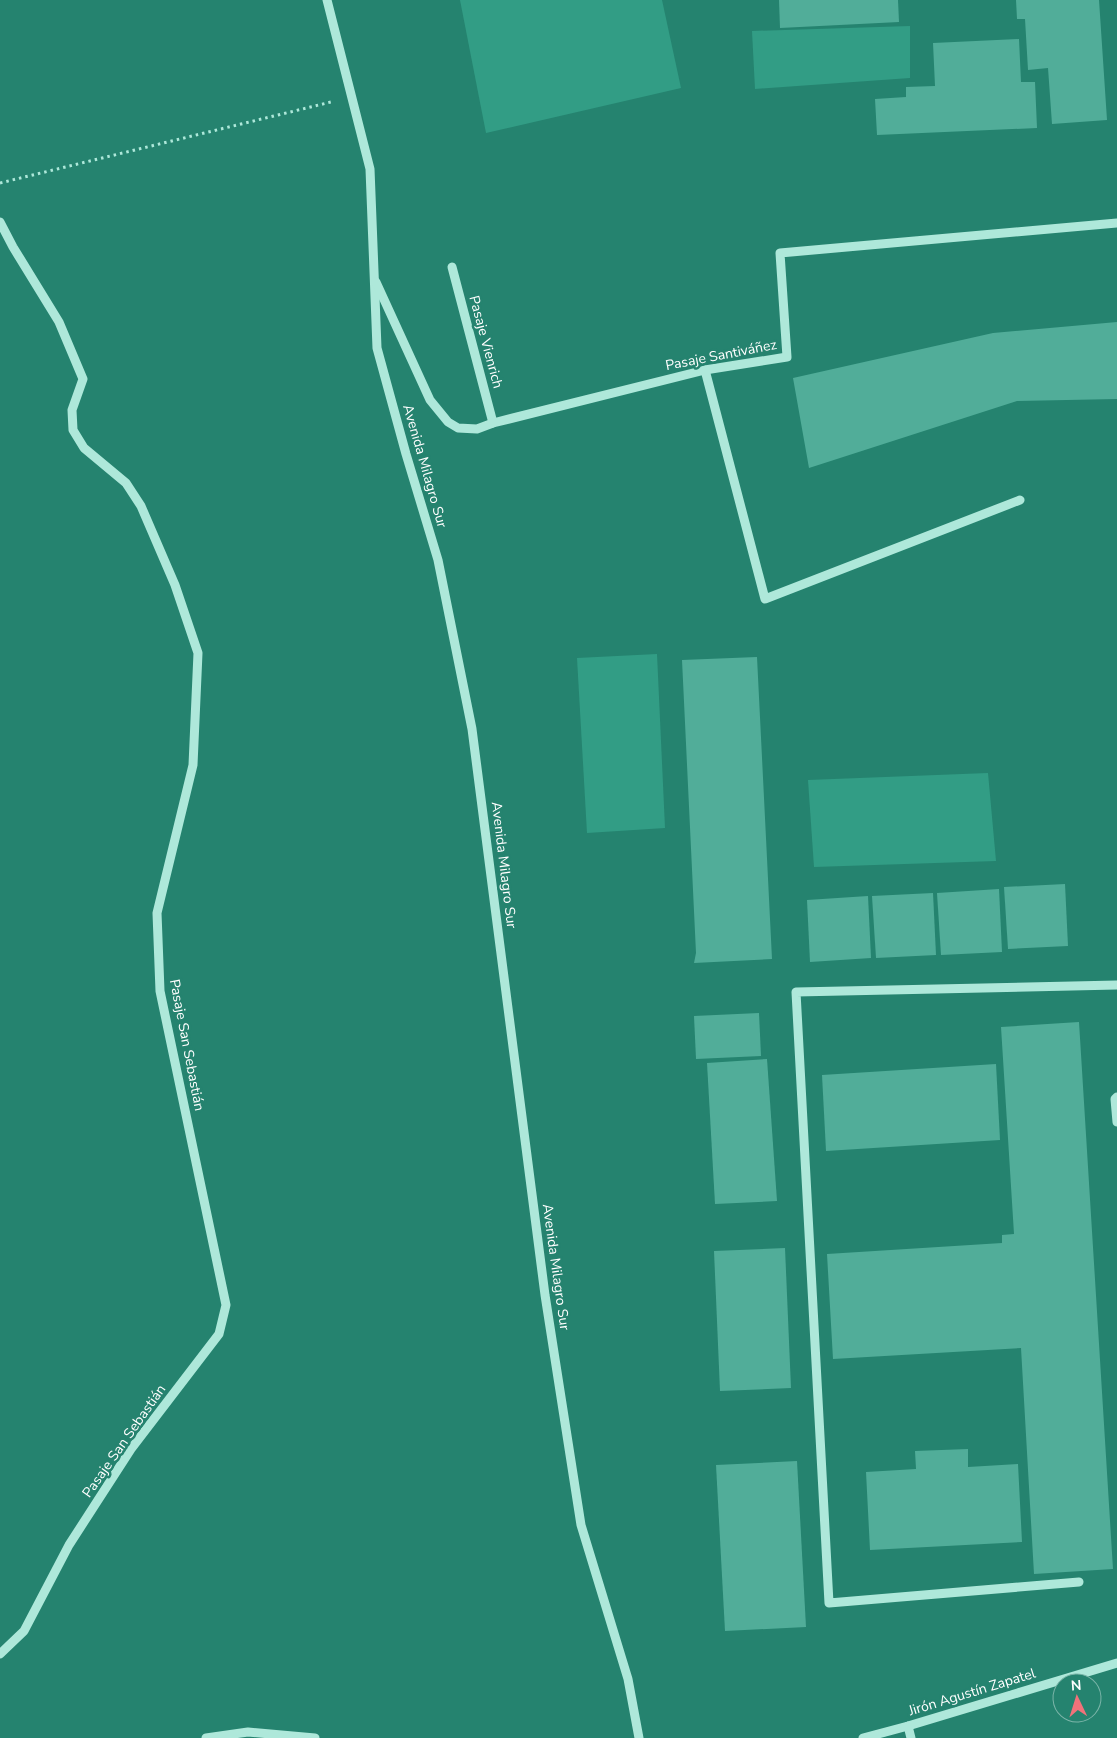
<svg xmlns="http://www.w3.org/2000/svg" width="1117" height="1738" font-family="'Nunito Sans',sans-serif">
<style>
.green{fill:#329d85}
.building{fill:#51ad99}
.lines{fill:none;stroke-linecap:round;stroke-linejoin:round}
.path{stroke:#aee8da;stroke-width:3;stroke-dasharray:2.5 4;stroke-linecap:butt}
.minor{stroke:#aee8da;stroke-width:9}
.labels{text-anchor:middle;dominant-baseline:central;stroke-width:5;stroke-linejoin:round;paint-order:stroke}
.street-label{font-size:14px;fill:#fff;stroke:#25836f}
</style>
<rect width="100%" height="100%" fill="#25836f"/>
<g class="green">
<path d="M460,0H662L681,88L486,133Z"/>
<path d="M910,26V78L755,89L752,31Z"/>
<path d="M657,654L665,828L587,833L577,658Z"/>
<path d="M988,773L996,861L814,867L808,780Z"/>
</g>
<g class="building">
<path d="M779,0H898L899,22L780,28Z"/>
<path d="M1016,0H1099L1107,120L1052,124L1048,68L1028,70L1025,19H1017Z"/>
<path d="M1019,39L1021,82H1035L1037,128L877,135L875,99L906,97V87L935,86L933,43Z"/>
<path d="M1117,322V399L1017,401L809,468L793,378L993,333Z"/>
<path d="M757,657L772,959L694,963L696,953L682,660Z"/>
<path d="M1065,884L1068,946L1008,949L1004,887Z"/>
<path d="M999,889L1002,952L941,955L937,893Z"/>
<path d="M933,893L936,955L876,958L872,896Z"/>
<path d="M868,896L871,958L810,962L807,900Z"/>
<path d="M759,1013L761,1056L696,1059L694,1016Z"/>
<path d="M1079,1022L1113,1569L1034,1574L1021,1348L833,1359L827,1254L1002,1243V1235L1014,1234L1001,1027Z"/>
<path d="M767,1059L777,1201L715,1204L707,1063Z"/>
<path d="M996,1064L1000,1140L826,1151L822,1075Z"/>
<path d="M785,1248L791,1388L720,1391L714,1251Z"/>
<path d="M968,1449V1467L1018,1464L1022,1542L870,1550L866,1472L916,1469L915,1451Z"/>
<path d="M797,1461L806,1627L725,1631L716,1465Z"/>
</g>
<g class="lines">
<path class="path" d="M0,183L331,102"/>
<g class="minor">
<path d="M327,0L370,169L377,348L406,454L438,560L472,729L545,1295L581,1525L628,1679L639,1738"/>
<path d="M0,222L13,247L59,322L83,379L72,410L73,430L84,448L126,483L141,506L175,585L198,653L193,765L157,913L160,991L226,1305L219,1334L131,1449L69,1545L24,1631L0,1654"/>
<path d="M452,267L493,423"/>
<path d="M376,282L430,400L448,422L458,428L477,429L493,423L705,370L787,357L780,253L1117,223"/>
<path d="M705,370L765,599L1020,500"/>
<path d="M1117,1097L1115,1099L1117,1122"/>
<path d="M1079,1582L829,1603L796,992L1117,985"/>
<path d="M908,1726L911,1738"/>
<path d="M206,1738L248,1732L315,1738"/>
<path d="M863,1738L908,1726L1117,1663"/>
</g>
</g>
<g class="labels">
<g class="street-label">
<text transform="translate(486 342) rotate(75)">Pasaje Vienrich</text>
<text transform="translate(721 355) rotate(-11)">Pasaje Santiváñez</text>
<text transform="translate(425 466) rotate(74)">Avenida Milagro Sur</text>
<text transform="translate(504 865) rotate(83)">Avenida Milagro Sur</text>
<text transform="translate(187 1045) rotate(79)">Pasaje San Sebastián</text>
<text transform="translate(556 1267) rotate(82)">Avenida Milagro Sur</text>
<text transform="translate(124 1441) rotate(-55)">Pasaje San Sebastián</text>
<text transform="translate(972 1692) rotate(-17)">Jirón Agustín Zapatel</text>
</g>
</g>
<g transform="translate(1077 1698) rotate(356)"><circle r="24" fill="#25836f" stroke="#7cb5a9"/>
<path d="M0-4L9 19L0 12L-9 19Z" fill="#f1727a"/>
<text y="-8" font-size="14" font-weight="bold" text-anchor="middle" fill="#ffffff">N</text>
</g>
</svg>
